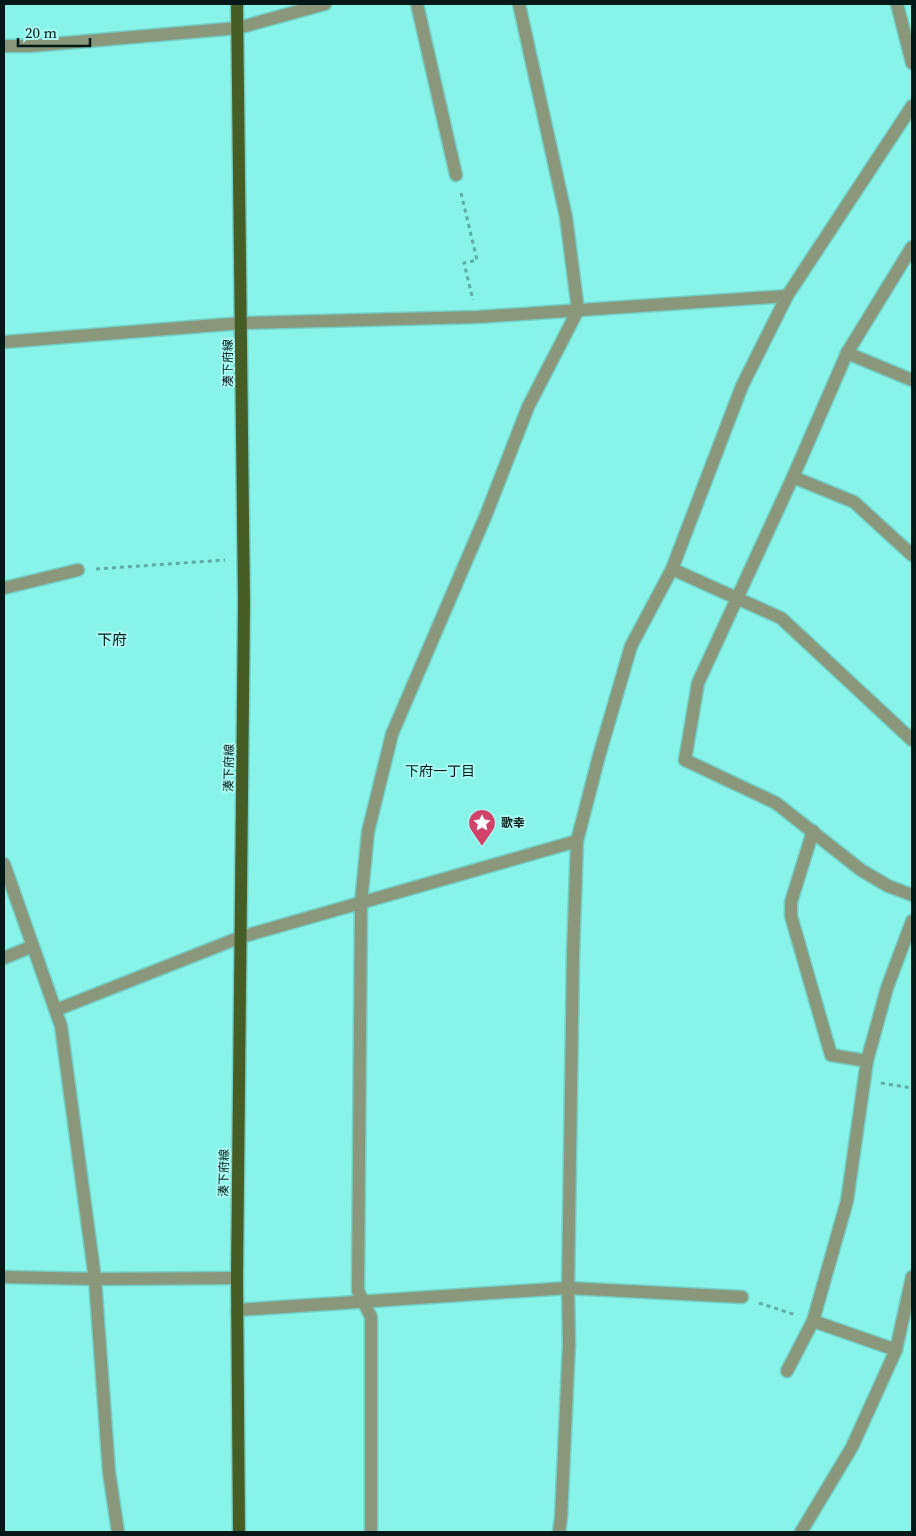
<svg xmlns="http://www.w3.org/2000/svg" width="916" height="1536" font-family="'Source Serif 4','Noto Sans JP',serif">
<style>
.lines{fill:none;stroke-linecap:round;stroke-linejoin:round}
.minor-casing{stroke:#73d0c7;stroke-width:15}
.major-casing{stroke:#73d0c7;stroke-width:15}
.path{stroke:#5dada6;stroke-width:3;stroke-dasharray:4 4;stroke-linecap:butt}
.minor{stroke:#8a977a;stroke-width:12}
.major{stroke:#475d26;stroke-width:12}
.labels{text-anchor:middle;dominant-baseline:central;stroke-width:4;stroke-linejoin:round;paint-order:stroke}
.street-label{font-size:12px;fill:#031917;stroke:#aafcf4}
.poi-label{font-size:12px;font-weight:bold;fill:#031917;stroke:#aafcf4;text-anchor:start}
.neighbourhood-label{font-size:14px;fill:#031917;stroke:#aafcf4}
.quarter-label{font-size:15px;fill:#031917;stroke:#aafcf4}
</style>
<rect width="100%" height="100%" fill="#88f3e9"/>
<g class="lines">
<defs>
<g id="minor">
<path d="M417,4L456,175"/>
<path d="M897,4L912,63"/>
<path d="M4,46H30L238,28L325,4"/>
<path d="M912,247L847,353L793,477L698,683L685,760L776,803L861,870L888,886L912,895"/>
<path d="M4,342L242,323L477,317L787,296"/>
<path d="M847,353L912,380"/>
<path d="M793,477L854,502L912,555"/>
<path d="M672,569L781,618L912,740"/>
<path d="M4,588L78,570"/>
<path d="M813,831L791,902V916L831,1055L867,1061"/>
<path d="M4,864L61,1026L95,1279L109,1472L118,1532"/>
<path d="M4,958L33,946"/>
<path d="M56,1010L241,937L577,841"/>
<path d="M4,1277L95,1279L237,1278"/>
<path d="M237,1310L568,1288L742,1297"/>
<path d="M896,1350L813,1321L847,1201L867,1061L887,988L912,921"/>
<path d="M787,1371L813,1321"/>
<path d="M371,1532V1317L358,1291L361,902L368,832L392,734L486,515L528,407L578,310L566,217L519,4"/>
<path d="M559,1532L561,1518L569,1344L568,1288L573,955L577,841L599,756L631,646L672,569L742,386L787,296L912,106"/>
<path d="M801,1532L852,1447L896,1350L912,1277"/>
</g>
<path id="major" d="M237,4L244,603L237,1278L239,1532"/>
</defs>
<use href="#minor" class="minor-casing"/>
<use href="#major" class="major-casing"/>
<g class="path">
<path d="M461,193L477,260L464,263L473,300"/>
<path d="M96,569L225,560"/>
<path d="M881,1083L912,1088"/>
<path d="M759,1303L796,1315"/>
</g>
<use href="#minor" class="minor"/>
<use href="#major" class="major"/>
</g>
<defs>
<symbol id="sight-pin" viewBox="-11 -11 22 30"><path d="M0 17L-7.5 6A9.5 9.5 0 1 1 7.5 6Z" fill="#d14269" stroke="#aafcf4"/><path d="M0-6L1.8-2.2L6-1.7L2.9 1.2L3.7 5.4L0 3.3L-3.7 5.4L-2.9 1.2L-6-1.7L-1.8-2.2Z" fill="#fff"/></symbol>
</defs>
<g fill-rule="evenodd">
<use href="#sight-pin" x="466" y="807" width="32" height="43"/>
</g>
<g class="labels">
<g class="street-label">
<text transform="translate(228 363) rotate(-90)">湊下府線</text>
<text transform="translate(229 768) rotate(-89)">湊下府線</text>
<text transform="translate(224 1173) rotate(-89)">湊下府線</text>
</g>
<g class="poi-label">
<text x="501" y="823">歌幸</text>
</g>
<g class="neighbourhood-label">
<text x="440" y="771">下府一丁目</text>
</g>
<g class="quarter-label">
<text x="112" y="639">下府</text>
</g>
</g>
<rect width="916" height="1536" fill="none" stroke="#031917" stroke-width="10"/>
<path d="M18 38v8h72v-8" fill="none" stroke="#031917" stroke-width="2.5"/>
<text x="25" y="38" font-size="15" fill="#031917" stroke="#aafcf4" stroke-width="4" paint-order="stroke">20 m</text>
</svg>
